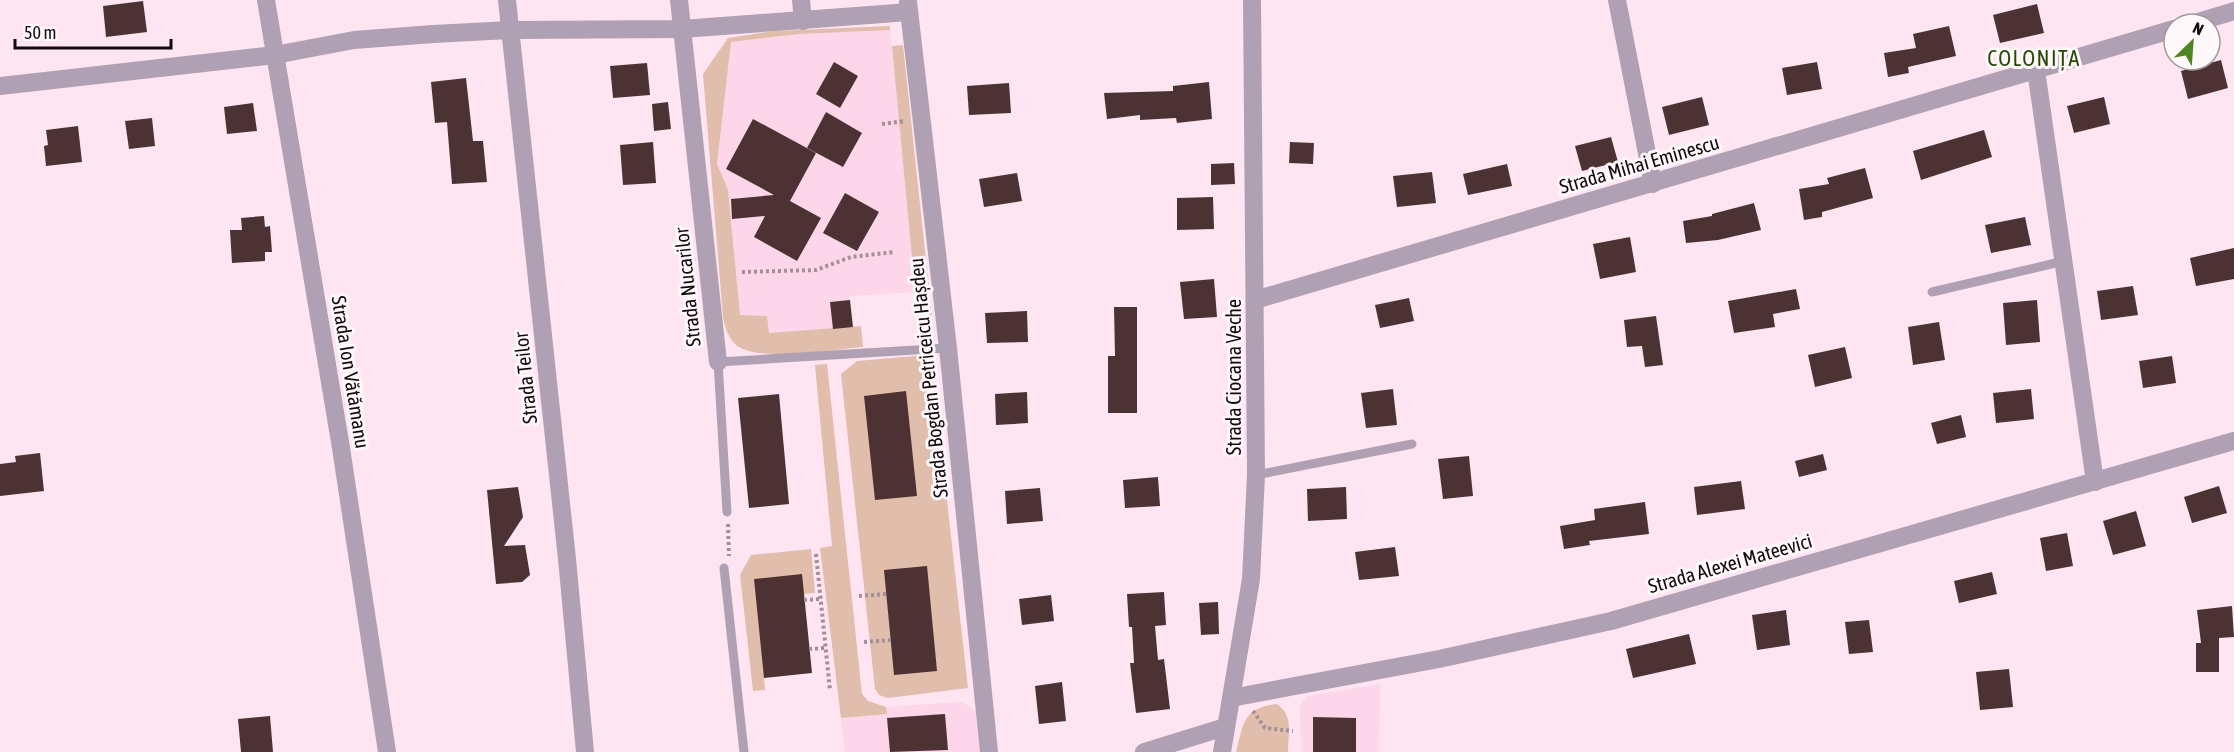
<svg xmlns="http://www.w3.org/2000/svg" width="2234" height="752" font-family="'Asap Condensed',sans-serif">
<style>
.built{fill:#fdd6e9}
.green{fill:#e1bdac}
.building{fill:#4d3233}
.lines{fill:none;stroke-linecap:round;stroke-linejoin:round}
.path{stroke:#a38f98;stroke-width:4;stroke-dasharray:3 3;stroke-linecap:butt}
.lane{stroke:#afa1b3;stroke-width:9}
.street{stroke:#afa1b3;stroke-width:18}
.labels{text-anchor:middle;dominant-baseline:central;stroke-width:6;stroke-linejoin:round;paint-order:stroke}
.street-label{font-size:20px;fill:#13090e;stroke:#fff8fb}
.quarter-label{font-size:22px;letter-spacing:1.5px;fill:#274a06;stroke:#fff8fb}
</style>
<rect width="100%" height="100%" fill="#ffe5f1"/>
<g class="built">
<path d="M890,30L918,292L849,296L853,327L769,333L740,316L728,190L717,164L731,42L799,34Z"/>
<path d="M1380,684L1379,752H1301L1300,706L1307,696Z"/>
<path d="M962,702L975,710L980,752H845L841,718L886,714V707Z"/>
</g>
<g class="green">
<path d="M890,26V30L799,34L731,42L717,164L728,190L740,315L767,316L769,333L861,326L863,347C836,349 752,364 734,343C727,335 725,326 723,317L703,74L728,38L774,31Z"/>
<path d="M903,45L933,326L931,331L918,321L892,46Z"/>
<path d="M927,355L931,358L968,688L888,698L879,695L875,689L841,374L857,361Z"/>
<path d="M827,364L862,694L868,701L886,707L887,714L841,718L820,548L832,546L815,365Z"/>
<path d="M811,549L815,593L804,594L764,678L765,690L753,691L740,575L751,555Z"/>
<path d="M1277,704C1294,716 1288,733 1288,752H1236C1244,722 1243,708 1277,704Z"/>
</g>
<g class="building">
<path d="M143,1L147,32L106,37L103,6Z"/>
<path d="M2037,4L2044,33L2000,43L1993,15Z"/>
<path d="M1949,26L1956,56L1908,67L1909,73L1888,77L1884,53L1916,48L1913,34Z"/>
<path d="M2221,60L2228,88L2188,99L2181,71Z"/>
<path d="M834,62L858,76L840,108L816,94Z"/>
<path d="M1817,62L1822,89L1787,95L1782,68Z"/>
<path d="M647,63L650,95L613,98L610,66Z"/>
<path d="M466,78L473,141H483L487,182L452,184L447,122L435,123L431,82Z"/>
<path d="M1209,82L1212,119L1177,123L1176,118L1140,120V115L1107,119L1104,93L1173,91V86Z"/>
<path d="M1009,83L1011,113L969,115L967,86Z"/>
<path d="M1702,97L1709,125L1669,135L1662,107Z"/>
<path d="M2104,97L2110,124L2074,133L2067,106Z"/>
<path d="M668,102L671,129L654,131L652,104Z"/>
<path d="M253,103L257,131L227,134L224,107Z"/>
<path d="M826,112L862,133L843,167L807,148Z"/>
<path d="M152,118L155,146L129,149L125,121Z"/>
<path d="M753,119L816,153L790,201L821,218L797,261L754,237L765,216L732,219L731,199L774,195L726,169Z"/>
<path d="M78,126L82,162L46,166L44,146L48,145L46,130Z"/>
<path d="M1984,130L1992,157L1921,180L1913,151Z"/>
<path d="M1611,137L1618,162L1582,171L1575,146Z"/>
<path d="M653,142L656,183L623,185L620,145Z"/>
<path d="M1290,142L1314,143L1313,164L1289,163Z"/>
<path d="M1234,163L1235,184L1211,185V164Z"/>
<path d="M1507,164L1512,186L1468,195L1463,174Z"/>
<path d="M1865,168L1873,198L1822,212V217L1804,220L1799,189L1829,184L1827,178Z"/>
<path d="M1432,172L1436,203L1397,207L1393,176Z"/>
<path d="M1017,173L1022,201L984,207L979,179Z"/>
<path d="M845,193L879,212L857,251L823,233Z"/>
<path d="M1213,197L1214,229L1177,230V198Z"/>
<path d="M1754,203L1761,230L1718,240L1686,243L1683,221L1712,216V214Z"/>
<path d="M264,216L265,227L270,226L272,252H265V261L232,263L230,230H242L241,218Z"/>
<path d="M2025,217L2031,245L1991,253L1985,225Z"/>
<path d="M1630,237L1636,272L1600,279L1593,244Z"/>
<path d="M2234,248V279L2196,286L2190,258Z"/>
<path d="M1214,279L1217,317L1184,319L1180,282Z"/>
<path d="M2133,286L2138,315L2101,320L2097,291Z"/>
<path d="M1796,289L1800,309L1773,314L1775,327L1734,333L1728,301Z"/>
<path d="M1409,298L1414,321L1380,328L1375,305Z"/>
<path d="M850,300L853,327L833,329L830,302Z"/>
<path d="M2037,300L2040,342L2006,345L2003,303Z"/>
<path d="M1114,307H1137V413H1108V356H1115Z"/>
<path d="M1027,311L1028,342L987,343L985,313Z"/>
<path d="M1656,316L1663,365L1645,367L1642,346L1627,347L1624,320Z"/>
<path d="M1939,322L1945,360L1913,365L1908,327Z"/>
<path d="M1845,347L1852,378L1815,387L1808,355Z"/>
<path d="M2172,356L2176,383L2143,388L2139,361Z"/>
<path d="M1393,389L1397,425L1366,428L1361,393Z"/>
<path d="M2031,389L2034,419L1996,423L1993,393Z"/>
<path d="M906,391L917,496L875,500L864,396Z"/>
<path d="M1027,392L1028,423L996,425L995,394Z"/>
<path d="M779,394L789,504L749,508L738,398Z"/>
<path d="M1961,415L1966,437L1937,444L1931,423Z"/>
<path d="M40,453L44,491L0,496V464L16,462L15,456Z"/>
<path d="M1823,454L1827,470L1799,477L1795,461Z"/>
<path d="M1469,456L1473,496L1443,499L1438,459Z"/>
<path d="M1158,477L1160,506L1125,508L1123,480Z"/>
<path d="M1741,481L1745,509L1697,515L1694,487Z"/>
<path d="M2219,486L2227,513L2192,523L2184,497Z"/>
<path d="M518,487L523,517L504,546L525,545L530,575L522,582L496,584L487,490Z"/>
<path d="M1346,487L1347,519L1308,521L1307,489Z"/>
<path d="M1040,488L1043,521L1007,524L1005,491Z"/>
<path d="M1645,502L1649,534L1589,541L1590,545L1564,549L1560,526L1595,520L1594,509Z"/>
<path d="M2136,511L2146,546L2113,555L2103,521Z"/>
<path d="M2067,533L2073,566L2046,571L2040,538Z"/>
<path d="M1395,547L1399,576L1359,580L1355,552Z"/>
<path d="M927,566L937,671L894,675L884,570Z"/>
<path d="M1992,572L1997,594L1959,603L1954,581Z"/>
<path d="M802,574L812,673L764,678L754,579Z"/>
<path d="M1164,592L1166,625L1155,626L1158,660L1164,659L1170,709L1136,713L1130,663H1134L1132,627H1129L1127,594Z"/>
<path d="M1051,595L1054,621L1022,625L1019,599Z"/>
<path d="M1218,602L1219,634L1201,635L1199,603Z"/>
<path d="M2232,606L2234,637L2219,638V672H2196V643H2201L2197,610Z"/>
<path d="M1786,610L1790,645L1757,650L1752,615Z"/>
<path d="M1869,620L1873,652L1849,654L1845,622Z"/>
<path d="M1689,634L1696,664L1633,678L1626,649Z"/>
<path d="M2009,669L2013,707L1980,710L1976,672Z"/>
<path d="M1062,682L1066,721L1039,724L1035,686Z"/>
<path d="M945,714L948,750L890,752L887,718Z"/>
<path d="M270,716L273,752H241L238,719Z"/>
<path d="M1313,717L1356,718V752H1313Z"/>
</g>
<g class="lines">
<g class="path">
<path d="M882,124L905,121"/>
<path d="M742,272L816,270L851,257L894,252"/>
<path d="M728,524L729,556"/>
<path d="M816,554L830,690"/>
<path d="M859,596L887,594"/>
<path d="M804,600L821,599"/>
<path d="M864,642L891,640"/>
<path d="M809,649L826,648"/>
<path d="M1253,711L1265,728L1293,731"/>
</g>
<g class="lane">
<path d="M1932,292L2064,261"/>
<path d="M1256,475L1412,444"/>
<path d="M727,512L718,362L948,348"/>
<path d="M724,568L744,752"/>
</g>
<g class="street">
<path d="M266,0L341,448L387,752"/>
<path d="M507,0L567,559L585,752"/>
<path d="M679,0L718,362"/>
<path d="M801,0L803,21"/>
<path d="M1617,0L1653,184"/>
<path d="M908,2L948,348L989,752"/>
<path d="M2191,24L2234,11"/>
<path d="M2036,70L2095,482"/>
<path d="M0,86L275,55L354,40L433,34L510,30L682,29L909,12"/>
<path d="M1255,300L2174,29"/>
<path d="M1231,698L1439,659L1611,621L2234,441"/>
<path d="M1144,752L1225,727"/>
<path d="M1222,752L1251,579L1256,475L1252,0"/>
</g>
</g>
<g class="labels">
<g class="street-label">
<text transform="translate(1639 164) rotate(-16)">Strada Mihai Eminescu</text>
<text transform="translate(687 287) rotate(-96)">Strada Nucarilor</text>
<text transform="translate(351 372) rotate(81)">Strada Ion Vătămanu</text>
<text transform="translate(1233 377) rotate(-90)">Strada Ciocana Veche</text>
<text transform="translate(525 378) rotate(-96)">Strada Teilor</text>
<text transform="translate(928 378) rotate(-96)">Strada Bogdan Petriceicu Hașdeu</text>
<text transform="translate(1730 563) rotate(-16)">Strada Alexei Mateevici</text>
</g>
<g class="quarter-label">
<text x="2034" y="58">COLONIȚA</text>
</g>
</g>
<g transform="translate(2192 42) rotate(25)"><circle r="28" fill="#fff8fb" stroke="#a1989c" stroke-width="1.5"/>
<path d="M0-4.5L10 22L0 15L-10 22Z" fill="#4e851e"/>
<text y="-9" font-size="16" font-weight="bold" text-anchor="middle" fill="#13090e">N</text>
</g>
<path d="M15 39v9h156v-9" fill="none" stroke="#13090e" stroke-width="3"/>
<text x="24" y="39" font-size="18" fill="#13090e" stroke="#fff8fb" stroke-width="4.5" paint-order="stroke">50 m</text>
</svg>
